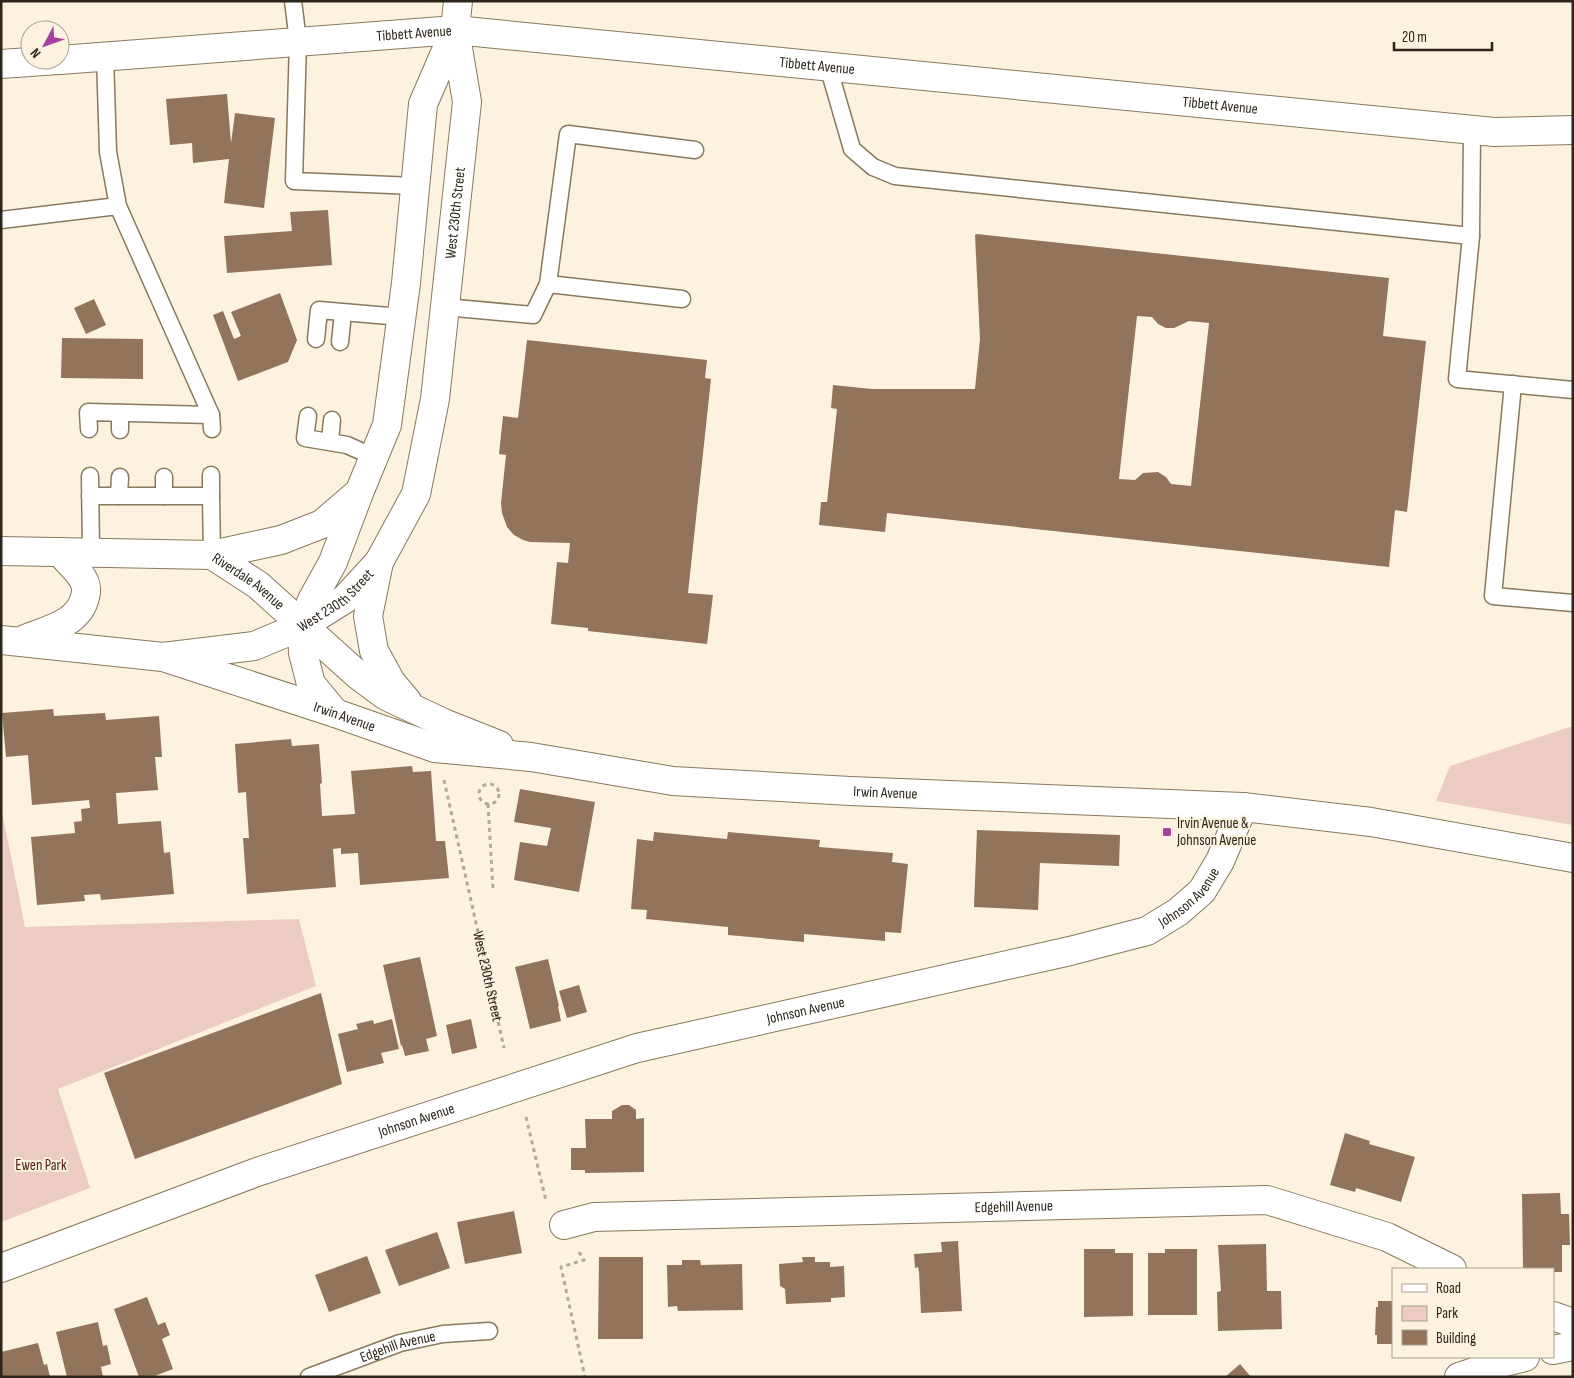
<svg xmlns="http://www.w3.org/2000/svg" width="1574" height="1378" font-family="'Sofia Sans Condensed',sans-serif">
<rect width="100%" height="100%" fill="#fdf2df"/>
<path fill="#eccbc2" d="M 1573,726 L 1573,825 L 1436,801 L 1450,766 Z
M 1,806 L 25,927 L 299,919 L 316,986 L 58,1089 L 90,1188 L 1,1222 Z"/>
<path fill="#92745d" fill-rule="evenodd" d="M 227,94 L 231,143 L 235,113 L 275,118 L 264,208 L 224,203 L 229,159 L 193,163 L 192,143 L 170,145 L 166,99 Z
M 328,210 L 332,265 L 227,273 L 224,236 L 292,231 L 290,212 Z
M 977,234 L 1389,278 L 1383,336 L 1426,341 L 1407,512 L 1395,510 L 1389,567 L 887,513 L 885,532 L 819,525 L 821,502 L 827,502 L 837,409 L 831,408 L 833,385 L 872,389 L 975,389 L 980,339 L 975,235 ZM 1137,316 L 1152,317 L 1158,324 L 1166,328 L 1174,328 L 1189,321 L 1209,323 L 1191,486 L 1171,484 L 1166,477 L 1158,472 L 1143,473 L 1135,480 L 1119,479 Z
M 280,293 L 297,340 L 288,362 L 238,381 L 213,315 L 223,311 L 234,339 L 241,336 L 231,312 Z
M 94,299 L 106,325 L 86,334 L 74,308 Z
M 62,338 L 143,339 L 143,379 L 61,378 Z
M 527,340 L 707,360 L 705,378 L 711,379 L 688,593 L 713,595 L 707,644 L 588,631 L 588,628 L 551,624 L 557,562 L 568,563 L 570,543 L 530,542 L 523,540 L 514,535 L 507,527 L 502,513 L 501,503 L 506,455 L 499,454 L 503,416 L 518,418 Z
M 53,709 L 54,716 L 105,713 L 106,720 L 159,716 L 162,757 L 155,757 L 158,790 L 116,793 L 118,824 L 161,821 L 164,853 L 170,852 L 174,894 L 101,900 L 100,894 L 84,895 L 85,901 L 37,905 L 31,837 L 75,833 L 74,822 L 82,821 L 81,809 L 90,808 L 89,800 L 32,805 L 28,755 L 6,757 L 2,713 Z
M 291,739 L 292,746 L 319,744 L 322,783 L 320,784 L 322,816 L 355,814 L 351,771 L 412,766 L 413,772 L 431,771 L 436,841 L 445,841 L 449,878 L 360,885 L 358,853 L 341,854 L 341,848 L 333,849 L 336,887 L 247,894 L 243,838 L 249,838 L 247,809 L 246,792 L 238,793 L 235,744 Z
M 520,789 L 595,802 L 579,892 L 514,880 L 520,842 L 547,846 L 551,828 L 514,822 Z
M 977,830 L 1120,835 L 1119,866 L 1040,863 L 1038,910 L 974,907 Z
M 654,832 L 727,839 L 728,832 L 820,840 L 819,847 L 893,853 L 892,862 L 908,864 L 901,933 L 885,932 L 885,941 L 804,934 L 804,942 L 728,935 L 728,927 L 646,919 L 647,910 L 631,909 L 637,839 L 653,841 Z
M 420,957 L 437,1036 L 426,1039 L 429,1051 L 405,1056 L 402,1045 L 401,1046 L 383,965 Z
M 548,959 L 559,1006 L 558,1006 L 561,1021 L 530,1029 L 515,967 Z
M 579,985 L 587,1012 L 567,1018 L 559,991 Z
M 321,993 L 342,1084 L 135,1159 L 104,1073 Z
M 392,1019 L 399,1049 L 381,1053 L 384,1063 L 347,1072 L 338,1034 L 358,1029 L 356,1024 L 373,1020 L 374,1024 Z
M 471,1019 L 477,1048 L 452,1054 L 446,1025 Z
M 622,1105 L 629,1105 L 636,1110 L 636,1119 L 644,1118 L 644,1172 L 585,1173 L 585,1170 L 571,1170 L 571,1148 L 586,1148 L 585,1119 L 612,1119 L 612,1111 Z
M 1345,1133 L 1370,1141 L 1369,1144 L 1415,1157 L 1401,1202 L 1356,1188 L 1355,1192 L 1330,1185 Z
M 1560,1193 L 1561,1214 L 1569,1214 L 1570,1245 L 1562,1245 L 1562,1272 L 1553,1272 L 1553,1269 L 1523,1269 L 1522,1194 Z
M 514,1211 L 522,1253 L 465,1264 L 457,1222 Z
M 437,1232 L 450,1268 L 399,1286 L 385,1250 Z
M 958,1241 L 962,1311 L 921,1313 L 919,1272 L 918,1267 L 915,1268 L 914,1254 L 942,1252 L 941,1242 Z
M 1266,1244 L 1267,1291 L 1281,1291 L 1282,1329 L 1218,1331 L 1217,1292 L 1221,1291 L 1218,1245 Z
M 1084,1249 L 1115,1249 L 1115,1253 L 1133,1253 L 1133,1316 L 1084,1317 Z
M 1165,1249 L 1197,1249 L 1197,1315 L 1148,1315 L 1148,1253 L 1165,1253 Z
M 367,1256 L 381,1293 L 329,1312 L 315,1275 Z
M 599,1257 L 643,1257 L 643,1339 L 598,1339 Z
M 802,1257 L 815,1257 L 815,1262 L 830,1262 L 830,1267 L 844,1266 L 845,1297 L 831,1298 L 831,1302 L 786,1304 L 785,1289 L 780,1286 L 779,1264 L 803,1262 Z
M 682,1260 L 700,1260 L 701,1265 L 742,1264 L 743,1310 L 678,1311 L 677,1306 L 668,1307 L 667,1265 L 682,1265 Z
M 147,1297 L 158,1325 L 165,1322 L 170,1335 L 162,1339 L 173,1369 L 152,1377 L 139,1377 L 114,1309 Z
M 1378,1301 L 1393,1301 L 1393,1344 L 1377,1344 L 1377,1335 L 1375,1335 L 1376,1307 L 1378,1307 Z
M 98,1322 L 103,1346 L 107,1345 L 111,1364 L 101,1367 L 103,1377 L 67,1377 L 56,1332 Z
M 38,1343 L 44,1365 L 47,1364 L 50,1377 L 2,1377 L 1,1352 Z
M 1240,1364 L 1251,1377 L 1225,1377 Z"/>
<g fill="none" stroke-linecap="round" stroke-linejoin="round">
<defs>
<g id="lane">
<path d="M 293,1 L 298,41 L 294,181 L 415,186"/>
<path d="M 105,56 L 108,152 L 118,206 L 211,415 L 212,429"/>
<path d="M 828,66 L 852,149 L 873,167 L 895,176 L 1471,236"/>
<path d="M 1472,130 L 1471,236 L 1457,379 L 1573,390"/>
<path d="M 1,220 L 118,206"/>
<path d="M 548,284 L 682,299"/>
<path d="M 445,307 L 533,315 L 548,284 L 568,134 L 695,150"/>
<path d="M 316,339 L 319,310 L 401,317"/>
<path d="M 340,342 L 343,313"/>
<path d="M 1513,384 L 1493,596 L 1573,603"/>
<path d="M 308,416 L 305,438 L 347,445 L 374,457"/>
<path d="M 89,429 L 88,412 L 211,415"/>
<path d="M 120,430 L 120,413"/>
<path d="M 330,441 L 332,420"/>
<path d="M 211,475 L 211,496"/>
<path d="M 90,476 L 91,552"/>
<path d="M 90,496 L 211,496 L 212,555"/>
<path d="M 119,496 L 120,477"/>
<path d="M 164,496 L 164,477"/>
<path id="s2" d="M 309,1377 L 400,1343 L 443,1334 L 489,1331"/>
</g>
<g id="street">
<path id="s3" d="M 60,60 L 455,30 L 1494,132 L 1573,130"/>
<path d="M 1,64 L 58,60"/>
<path id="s4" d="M 564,1225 L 594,1217 L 1267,1200 L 1387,1237 L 1452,1269"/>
<path d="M 1553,1316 L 1573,1323"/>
<path d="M 1553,1350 L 1573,1346"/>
<path d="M 1459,1377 L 1501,1363 L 1525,1357"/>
</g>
<g id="secondary">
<path id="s5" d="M 1,551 L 212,555 L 258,585 L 359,676 L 386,696 L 446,724 L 499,745"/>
<path d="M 212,555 L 281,540 L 322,524 L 357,494"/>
<path d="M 379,562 L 368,616 L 374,651 L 391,682 L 407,701"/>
<path d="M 25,639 C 47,630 79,624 85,597 C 87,591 86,584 83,579 C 77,569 67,561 60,552"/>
<path id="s6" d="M 1,640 L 163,657 L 254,646 L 302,626 L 345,599 L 379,562 L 416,494 L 435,399 L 467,102 L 455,30 L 458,1"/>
<path id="s7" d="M 163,657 L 335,713 L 435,748 L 531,757 L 673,781 L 850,791 L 1243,807 L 1371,822 L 1573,858"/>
<path d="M 335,713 L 311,684 L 303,653 L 302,626 L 312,600 L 333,562 L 359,493 L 387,425 L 406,283 L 423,104 L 455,30"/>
<path id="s8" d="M 1,1268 L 257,1172 L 637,1048 L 1070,951 L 1147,931 L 1178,912 L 1202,891 L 1220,861 L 1243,807"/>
</g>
</defs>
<use href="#lane" stroke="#89795d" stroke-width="19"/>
<use href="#street" stroke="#89795d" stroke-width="30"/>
<use href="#secondary" stroke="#89795d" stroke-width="30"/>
<g stroke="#b2a998" stroke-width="3" stroke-dasharray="4 4" stroke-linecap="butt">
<path id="s1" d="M 444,780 L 504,1048"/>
<circle cx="489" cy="794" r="10"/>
<path d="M 488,804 L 493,889"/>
<path d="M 526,1117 L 546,1201"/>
<path d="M 579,1252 L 584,1260 L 561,1267 L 585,1377"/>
</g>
<use href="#lane" stroke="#fff" stroke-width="16"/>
<use href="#street" stroke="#fff" stroke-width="28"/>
<use href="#secondary" stroke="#fff" stroke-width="28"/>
</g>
<rect fill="#a93fa0" stroke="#fdf2df" stroke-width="2" x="1162" y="827" width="10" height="10" rx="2.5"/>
<g text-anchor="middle" stroke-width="4" stroke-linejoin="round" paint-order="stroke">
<g font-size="15" fill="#2c251a" stroke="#fdf2df">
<text dy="5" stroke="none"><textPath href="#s3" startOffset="355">Tibbett Avenue</textPath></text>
<text dy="5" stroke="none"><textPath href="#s3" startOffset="760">Tibbett Avenue</textPath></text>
<text dy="5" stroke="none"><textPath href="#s3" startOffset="1165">Tibbett Avenue</textPath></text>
<text dy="5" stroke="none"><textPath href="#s6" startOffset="769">West 230th Street</textPath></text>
<text dy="5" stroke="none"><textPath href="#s5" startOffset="256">Riverdale Avenue</textPath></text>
<text dy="5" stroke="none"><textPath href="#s6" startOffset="349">West 230th Street</textPath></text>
<text dy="5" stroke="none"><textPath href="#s7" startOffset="191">Irwin Avenue</textPath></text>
<text dy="5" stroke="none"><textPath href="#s7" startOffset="740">Irwin Avenue</textPath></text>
<text dy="5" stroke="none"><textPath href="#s8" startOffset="1251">Johnson Avenue</textPath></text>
<text dy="5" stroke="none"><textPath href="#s1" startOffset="201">West 230th Street</textPath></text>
<text dy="5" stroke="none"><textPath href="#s8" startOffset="846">Johnson Avenue</textPath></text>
<text dy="5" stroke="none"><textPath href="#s8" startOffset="441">Johnson Avenue</textPath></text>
<text dy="5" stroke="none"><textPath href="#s4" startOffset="451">Edgehill Avenue</textPath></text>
<text dy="5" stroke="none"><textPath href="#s2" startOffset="94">Edgehill Avenue</textPath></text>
</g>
<g font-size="15" fill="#2c251a" stroke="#fdf2df" text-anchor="start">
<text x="1177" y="828">Irvin Avenue &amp;<tspan x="1177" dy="17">Johnson Avenue</tspan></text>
</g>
<g font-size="15" fill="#532010" stroke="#fdf2df">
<text x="41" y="1170">Ewen Park</text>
</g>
</g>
<rect width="1574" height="1378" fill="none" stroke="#2c251a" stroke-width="5"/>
<rect x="1392" y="1268" width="162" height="90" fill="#fdf2df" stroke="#a9a090"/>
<rect x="1402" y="1284" width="25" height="8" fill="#ffffff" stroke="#a9a090"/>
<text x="1436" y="1293" font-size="15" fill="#2c251a">Road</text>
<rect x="1402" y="1306" width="25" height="15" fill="#eccbc2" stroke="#a9a090"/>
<text x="1436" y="1318" font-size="15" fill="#2c251a">Park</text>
<rect x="1402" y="1330" width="25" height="15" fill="#92745d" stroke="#a9a090"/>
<text x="1436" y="1343" font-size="15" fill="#2c251a">Building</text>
<g transform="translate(45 45) rotate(229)"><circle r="24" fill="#fdf2df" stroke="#a9a090"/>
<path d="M0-4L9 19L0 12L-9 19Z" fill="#a93fa0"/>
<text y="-8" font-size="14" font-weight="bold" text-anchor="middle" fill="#2c251a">N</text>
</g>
<path d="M1394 42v8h98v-8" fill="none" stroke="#2c251a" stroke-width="2.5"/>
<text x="1402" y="42" font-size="15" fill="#2c251a" stroke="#fdf2df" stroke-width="4" paint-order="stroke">20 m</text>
</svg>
